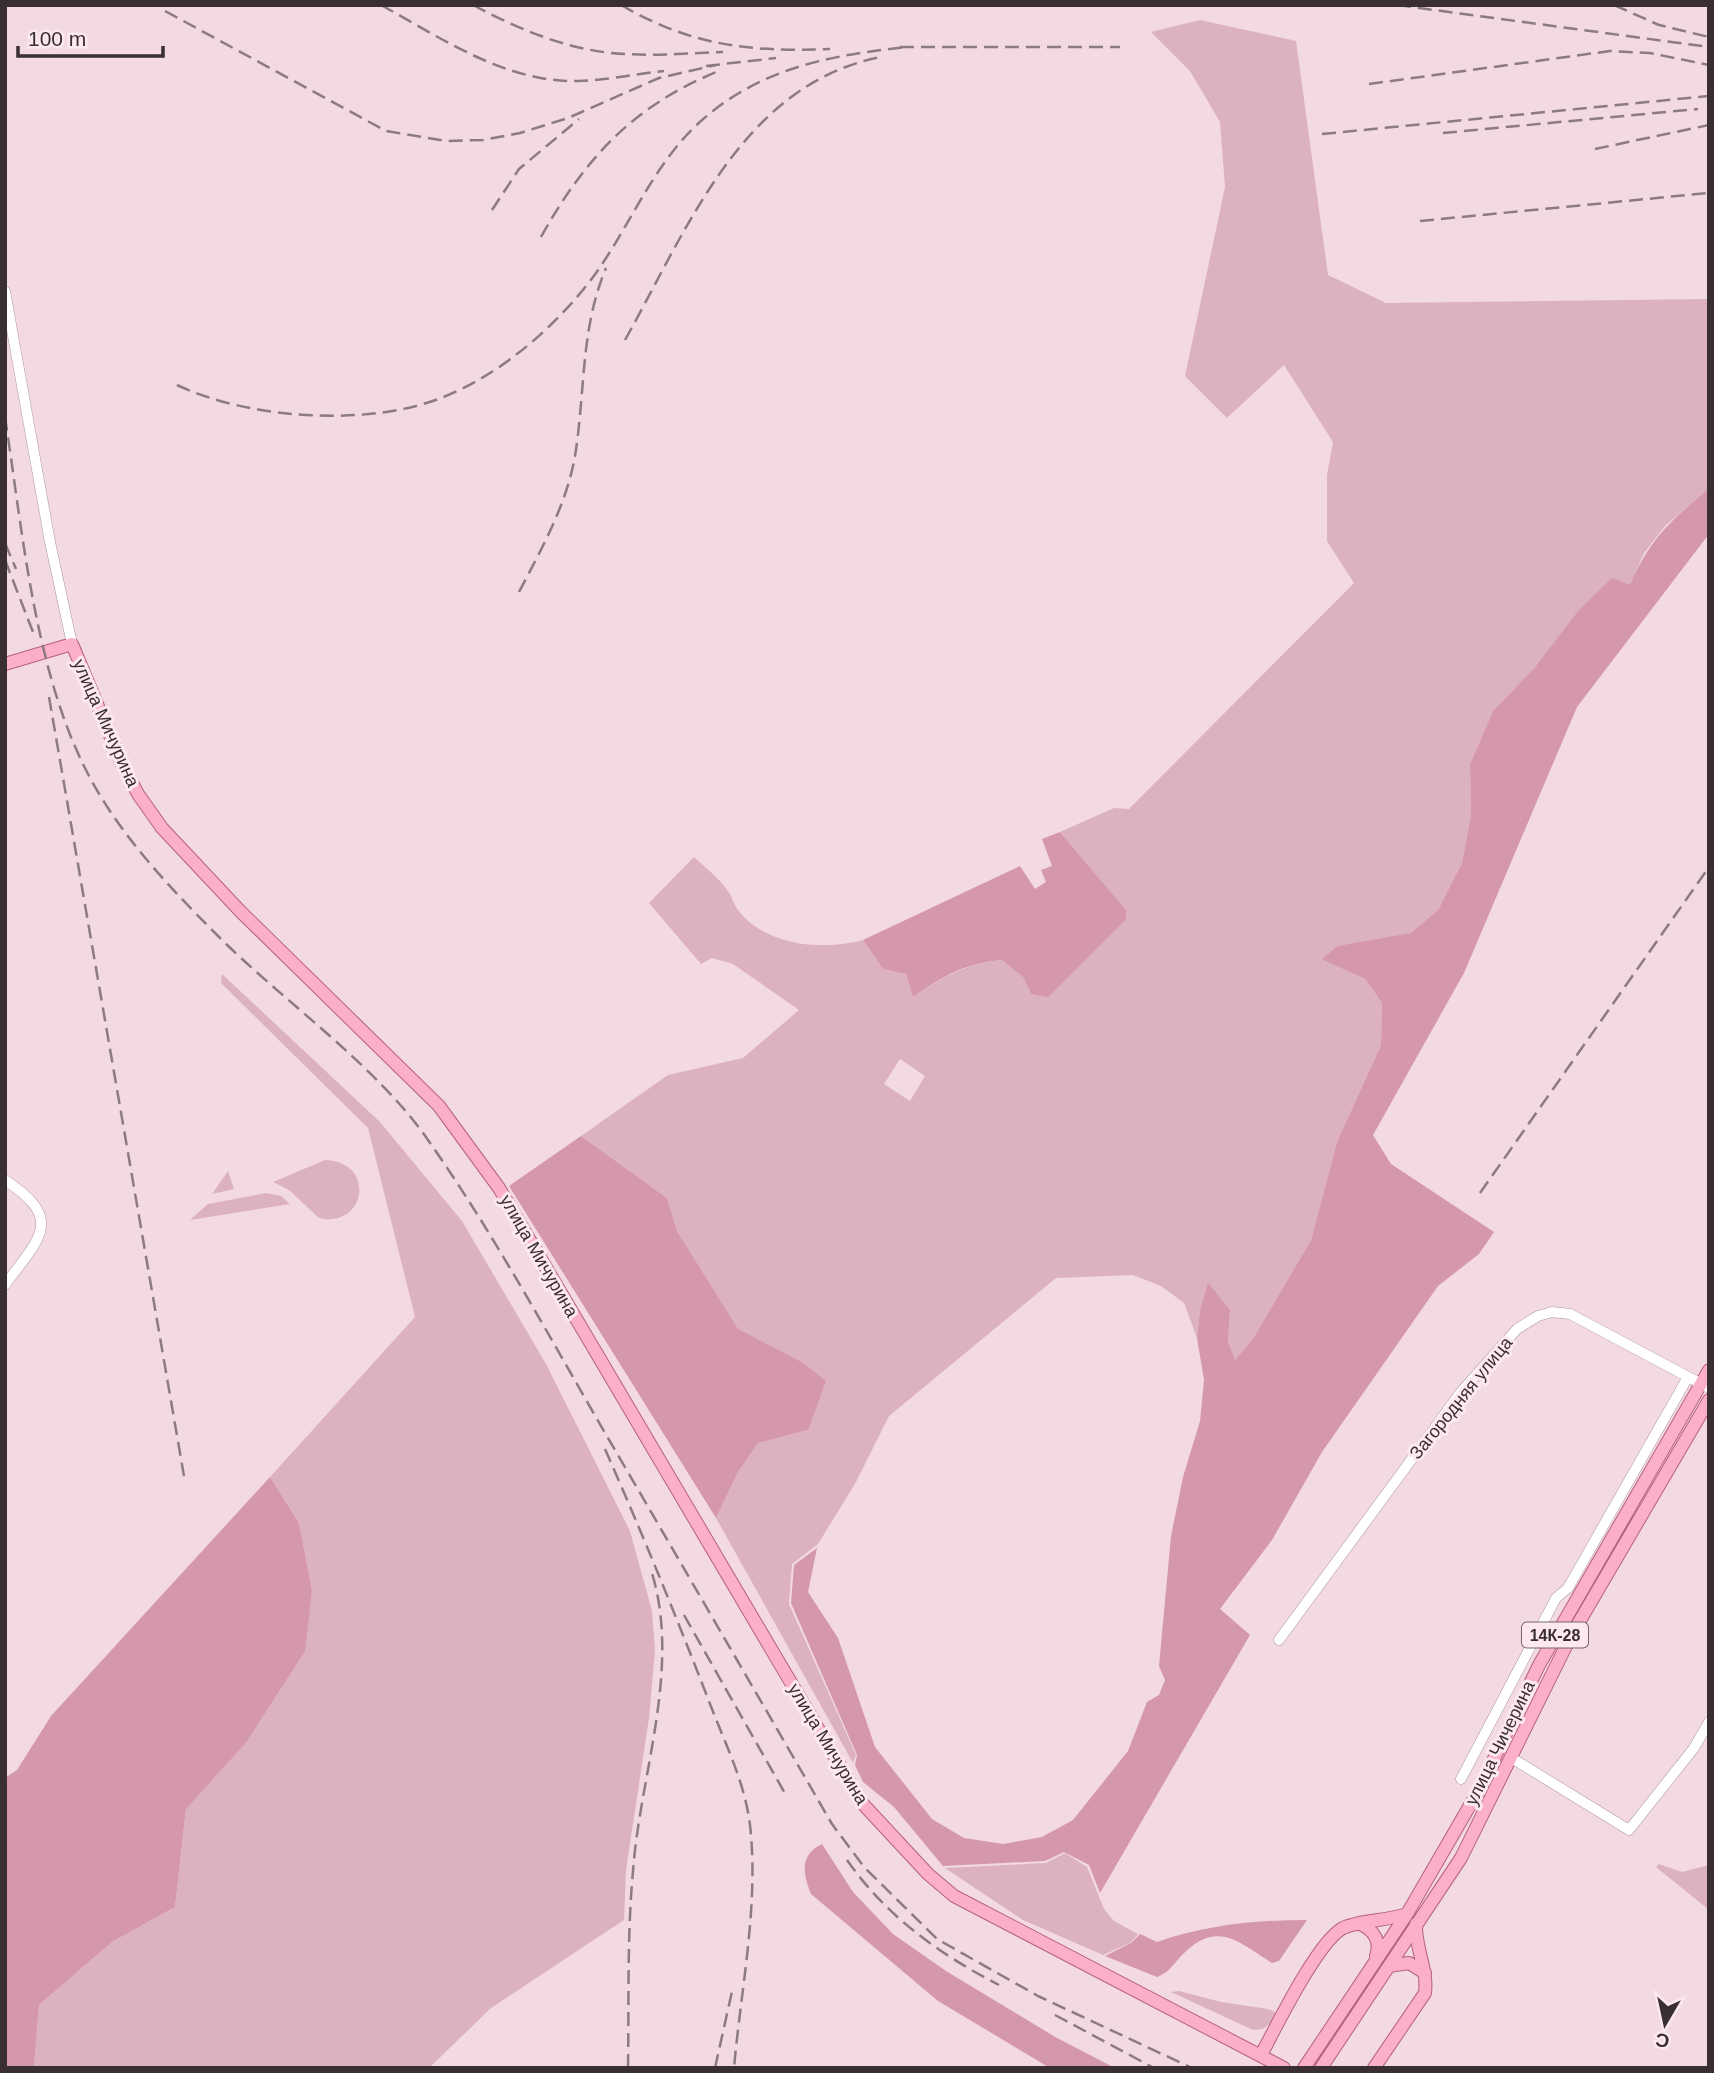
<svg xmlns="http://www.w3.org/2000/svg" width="1714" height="2073" font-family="Helvetica,sans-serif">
<rect width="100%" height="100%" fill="#f3d9e0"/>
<path fill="#dcb2bf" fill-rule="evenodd" d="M 1200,20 L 1296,41 L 1328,275 L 1386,303 L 1709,299 L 1709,488 L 1665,526 L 1644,553 L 1630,585 L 1536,666 L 1493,711 L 1470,764 L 1471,815 L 1462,863 L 1438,910 L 1411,933 L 1323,958 L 1365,979 L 1382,1003 L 1381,1045 L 1337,1142 L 1311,1240 L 1254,1337 L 1234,1361 L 1228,1342 L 1230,1310 L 1200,1310 L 1197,1338 L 1184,1303 L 1161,1286 L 1133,1275 L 1056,1278 L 889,1416 L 856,1482 L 818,1544 L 792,1564 L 789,1604 L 856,1755 L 853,1763 L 716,1518 L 738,1472 L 758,1443 L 808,1430 L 802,1362 L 738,1330 L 677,1231 L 667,1198 L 581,1136 L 668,1075 L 743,1058 L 799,1010 L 733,964 L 712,958 L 701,964 L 649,903 L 694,857 C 706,868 719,878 728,891 C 732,897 734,905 738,910 C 765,946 824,951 863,940 L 883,969 L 906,974 L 913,997 C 945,976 964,964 1002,960 L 1023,977 L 1031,994 L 1126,910 L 1060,832 L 1114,808 L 1129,809 L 1354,583 L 1327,541 L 1327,475 L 1333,442 L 1284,365 L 1227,418 L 1185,376 L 1225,187 L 1220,122 L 1190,71 L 1151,32 ZM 900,1059 L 925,1076 L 910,1101 L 884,1084 Z
M 222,974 L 380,1122 L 462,1221 L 546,1364 L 630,1531 L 652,1611 L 655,1651 L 649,1718 L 626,1870 L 624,1920 L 491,2008 L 429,2068 L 34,2068 L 39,2005 L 112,1942 L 175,1907 L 186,1809 L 245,1744 L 312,1590 L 299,1523 L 270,1477 L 415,1317 L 368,1128 L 221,983 Z
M 325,1160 C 377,1162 366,1229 319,1218 L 289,1190 L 273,1182 Z
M 228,1171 L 234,1189 L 212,1194 Z
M 266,1193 L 281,1196 L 290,1204 L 190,1220 L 208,1204 Z
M 1065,1853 L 1087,1867 L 1104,1909 L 1114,1921 L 1138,1934 L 1130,1943 L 1103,1955 L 1023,1920 L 945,1868 L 1046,1863 Z
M 1659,1864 L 1682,1872 L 1709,1865 L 1709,1910 L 1656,1867 Z
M 1179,1991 L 1221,2002 L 1268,2009 L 1275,2012 L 1276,2018 L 1263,2029 L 1253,2030 L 1171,1992 Z"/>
<path fill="#d597aa" d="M 1709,488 L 1709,534 L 1577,707 L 1464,973 L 1373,1135 L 1391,1164 L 1494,1232 L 1479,1254 L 1438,1286 L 1322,1452 L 1272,1540 L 1220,1609 L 1250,1635 L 1100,1893 L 1089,1865 L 1064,1852 L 1045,1861 L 943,1866 L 894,1807 L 863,1782 L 855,1765 L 857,1755 L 791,1603 L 794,1565 L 817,1548 L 808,1592 L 838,1638 L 875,1747 L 932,1819 L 964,1838 L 1003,1844 L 1042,1837 L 1073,1820 L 1128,1751 L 1147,1702 L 1159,1695 L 1165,1680 L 1159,1666 L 1171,1536 L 1183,1477 L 1200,1421 L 1204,1380 L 1197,1338 L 1200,1310 L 1208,1283 L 1230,1310 L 1228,1342 L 1235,1360 L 1254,1337 L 1311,1240 L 1337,1142 L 1381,1045 L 1382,1003 L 1365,979 L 1322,959 L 1338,946 L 1411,933 L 1438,910 L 1462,863 L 1471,815 L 1470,764 L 1493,711 L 1536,666 L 1579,610 L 1612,578 L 1630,585 C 1650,538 1671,521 1709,488 Z
M 1060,832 L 1126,910 L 1126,919 L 1048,997 L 1031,994 L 1023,977 L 1002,960 C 962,964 946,975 913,997 L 906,974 L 883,969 L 863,940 L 1020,866 L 1035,889 L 1046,882 L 1041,870 L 1052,866 L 1042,839 Z
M 581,1136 L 667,1198 L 677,1231 L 738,1329 L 802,1362 L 826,1381 L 808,1430 L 758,1443 L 738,1472 L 716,1518 L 509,1186 Z
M 270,1477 L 299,1523 L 312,1590 L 305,1651 L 245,1744 L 186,1809 L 175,1907 L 112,1942 L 39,2005 L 34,2068 L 5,2068 L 5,1778 L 17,1770 L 51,1716 Z
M 822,1844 L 853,1892 L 893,1934 L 946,1971 L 1057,2038 L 1115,2068 L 1050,2068 L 938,2001 L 811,1894 C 803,1874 799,1855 822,1844 Z
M 1307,1920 L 1279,1961 L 1272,1963 C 1238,1941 1216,1919 1181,1956 C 1174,1964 1167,1974 1157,1977 L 1105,1956 L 1131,1943 L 1140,1934 L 1157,1942 C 1207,1925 1255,1920 1307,1920 Z"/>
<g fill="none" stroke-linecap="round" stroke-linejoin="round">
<defs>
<path id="minor" d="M 5,291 L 50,542 L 72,644
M 5,1180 C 65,1220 40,1237 5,1285
M 1279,1640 L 1461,1392 L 1517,1329 L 1538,1316 L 1552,1312 L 1570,1314 L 1709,1388
M 1510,1757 L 1629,1830 L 1694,1748 L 1709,1722
M 1461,1779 L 1556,1598 L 1568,1588 L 1688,1377"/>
<path id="major" d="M 5,664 L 72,644 L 122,764 L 138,794 L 162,828 L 240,911 L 439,1106 L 499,1188 L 862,1803 L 928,1874 L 954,1896 L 1284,2068
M 1360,1924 C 1374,1930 1381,1941 1376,1956
M 1389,1966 L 1409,1963 L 1425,1973
M 1261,2055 C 1276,2027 1318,1941 1343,1928 C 1360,1920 1387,1921 1407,1914
M 1304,2068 L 1407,1914 L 1480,1788 L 1539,1665 L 1709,1370
M 1321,2068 L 1461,1858 L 1571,1636 L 1709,1400
M 1374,2068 L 1425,1993 C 1428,1969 1415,1948 1416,1924"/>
</defs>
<use href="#minor" stroke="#af989e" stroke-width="11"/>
<use href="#major" stroke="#b6607f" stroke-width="14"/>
<use href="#minor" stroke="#fff" stroke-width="10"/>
<use href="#major" stroke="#fbafcb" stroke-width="12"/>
<path stroke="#8c7b80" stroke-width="2.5" stroke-dasharray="14 7" stroke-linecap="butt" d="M 381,5 C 443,39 506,83 579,81 C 607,80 636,74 664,71
M 473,5 C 520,30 572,52 626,54 C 658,56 691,53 723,52
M 621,5 C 692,46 749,52 830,49
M 1397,5 L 1709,47
M 1614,5 L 1659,25 L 1709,37
M 165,11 L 386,131 L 446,141 L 483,140 L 520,133 L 568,118 L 659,78 L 716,65
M 900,47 L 1120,47
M 706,66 L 776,58
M 1369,84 L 1610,51 L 1650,53 L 1709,65
M 1443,133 L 1698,109
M 1322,134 L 1709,96
M 1595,149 L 1709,125
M 492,210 L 519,169 L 579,119
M 1420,221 L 1708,193
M 541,237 C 585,158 634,105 719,71
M 625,340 C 687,230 742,84 881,57
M 177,385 C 249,419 366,427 441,398 C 501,375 559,324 596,273 C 632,222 654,163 701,121 C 760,68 831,55 907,47
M 5,417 C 22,528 34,665 84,766 C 115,830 168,886 218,936 C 283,1001 376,1065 428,1140 C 492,1231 545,1329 601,1426 C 678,1558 755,1691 832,1824 L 864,1867 L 937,1939 L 1038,1996 L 1192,2068
M 5,543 L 16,569
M 5,560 L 33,632
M 519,592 C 544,544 571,497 577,442 C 585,382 582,325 606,268
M 49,697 L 184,1476
M 1480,1193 L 1709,867
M 605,1449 C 642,1533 677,1618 710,1704 C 725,1743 745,1783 750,1825 C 759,1905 741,1988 734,2068
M 684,1615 L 787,1797
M 847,1860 C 886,1916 939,1954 999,1985
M 1055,2015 L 1154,2068
M 628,2068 C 629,2002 627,1936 633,1871 C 640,1774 682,1667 651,1570
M 715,2068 L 733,1987"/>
</g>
<g text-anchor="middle" stroke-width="6" stroke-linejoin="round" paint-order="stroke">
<rect fill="#fde8ee" stroke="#74666a" stroke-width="2" x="1522" y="1622.5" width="66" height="25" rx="5"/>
<g font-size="16" font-weight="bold" fill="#392f32">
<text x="1555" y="1641">14К-28</text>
</g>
<g font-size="18" fill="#392f32" stroke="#fde8ee">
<text transform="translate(106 723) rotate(66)" y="6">улица Мичурина</text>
<text transform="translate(539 1256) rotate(60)" y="6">улица Мичурина</text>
<text transform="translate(1461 1398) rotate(-51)" y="6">Загородняя улица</text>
<text transform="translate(1500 1743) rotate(-64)" y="6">улица Чичерина</text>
<text transform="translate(828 1744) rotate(59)" y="6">улица Мичурина</text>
</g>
</g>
<rect width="1714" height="2073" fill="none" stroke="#392f32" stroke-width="14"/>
<g transform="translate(1665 2024) rotate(189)" stroke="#fde8ee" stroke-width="5" paint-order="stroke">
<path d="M0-5L12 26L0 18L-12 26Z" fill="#392f32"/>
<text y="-10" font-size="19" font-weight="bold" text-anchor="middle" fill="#392f32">С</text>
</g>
<path d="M18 46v10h145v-10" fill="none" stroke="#392f32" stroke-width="3.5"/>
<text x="28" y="46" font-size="21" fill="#392f32" stroke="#fde8ee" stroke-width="5" paint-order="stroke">100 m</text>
</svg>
